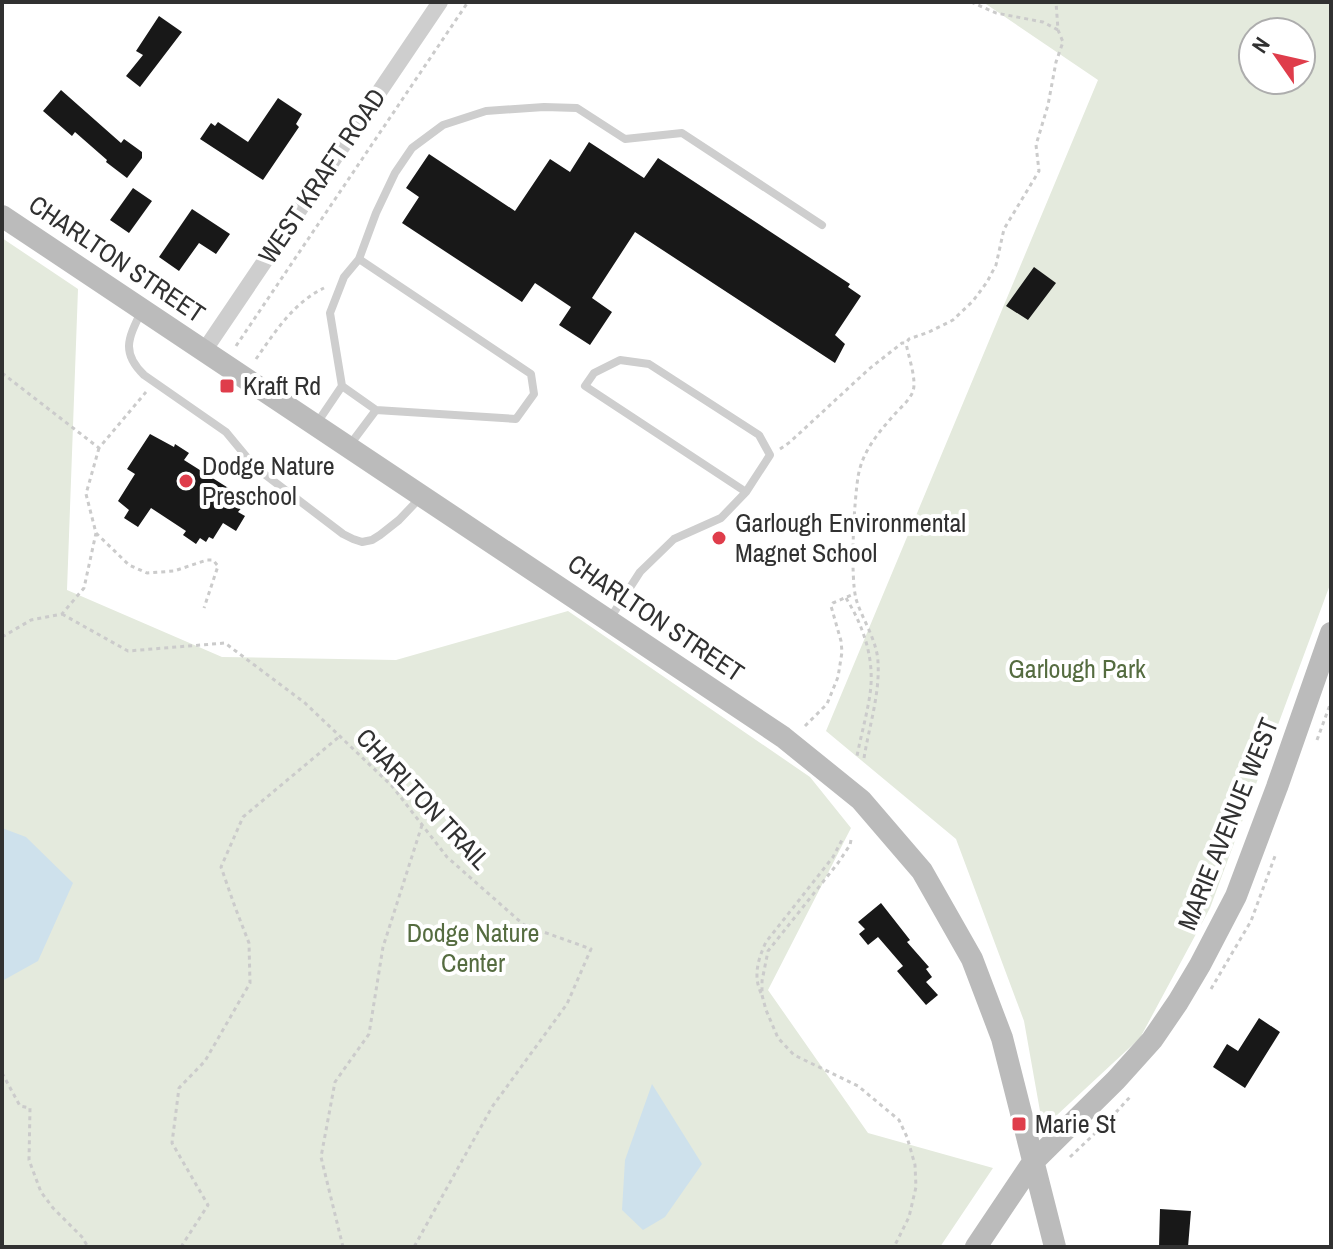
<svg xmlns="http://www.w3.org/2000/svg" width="1333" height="1249" font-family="'Archivo Narrow',sans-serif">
<rect width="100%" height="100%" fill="#fff"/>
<path fill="#e4eadd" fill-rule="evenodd" d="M 983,2 L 1331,2 L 1331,582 L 1210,908 L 1140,1038 L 1043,1128 L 1024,1021 L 956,839 L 826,731 L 1098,80 ZM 1253,32 L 1301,32 L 1301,80 L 1253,80 Z
M 2,238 L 78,289 L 67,590 L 222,657 L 396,660 L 568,611 L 810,777 L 851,828 L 768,990 L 868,1133 L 993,1168 L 940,1247 L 2,1247 Z"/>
<path fill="#cee1ec" d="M 2,828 L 26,837 L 73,883 L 38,961 L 2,981 Z
M 652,1084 L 702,1164 L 665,1217 L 643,1230 L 622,1210 L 625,1160 Z"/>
<path fill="#181818" d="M 159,16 L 182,32 L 140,87 L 126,76 L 143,55 L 136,51 Z
M 61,90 L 121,143 L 124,139 L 142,152 L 142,158 L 127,178 L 106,162 L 107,160 L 75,132 L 72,136 L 43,111 Z
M 278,98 L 302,114 L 296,124 L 299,127 L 263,180 L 200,139 L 211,123 L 215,126 L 218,122 L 248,142 Z
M 589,142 L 644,178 L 658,158 L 850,284 L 848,287 L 861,296 L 835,335 L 845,344 L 835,363 L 635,232 L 592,298 L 612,312 L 590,345 L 559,325 L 571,307 L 535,283 L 522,302 L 402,223 L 419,197 L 406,188 L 429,154 L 515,211 L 550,159 L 570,172 Z
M 133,188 L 152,201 L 129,233 L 110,220 Z
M 192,209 L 230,234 L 216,254 L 199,243 L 179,271 L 159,257 Z
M 1034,267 L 1056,283 L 1028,320 L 1006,306 Z
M 150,434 L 174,447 L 175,444 L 189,453 L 184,460 L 241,496 L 238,501 L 244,505 L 238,512 L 245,516 L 236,531 L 223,523 L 213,539 L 209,537 L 206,542 L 200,538 L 196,544 L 183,535 L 186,531 L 151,508 L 138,527 L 124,518 L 129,510 L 118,501 L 135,474 L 127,469 Z
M 881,903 L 910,940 L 907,942 L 929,967 L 926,969 L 932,977 L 926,982 L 938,995 L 926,1005 L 897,971 L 903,966 L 878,937 L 868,945 L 859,934 L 865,929 L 858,922 Z
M 1259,1018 L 1280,1032 L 1245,1088 L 1213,1067 L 1227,1044 L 1238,1051 Z
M 1160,1209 L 1191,1211 L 1188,1247 L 1159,1247 Z"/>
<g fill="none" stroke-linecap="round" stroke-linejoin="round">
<path stroke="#cbcbcb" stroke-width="3" stroke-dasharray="4 4" stroke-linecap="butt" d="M 971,2 L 996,13 L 1043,22 L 1058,30
M 236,346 L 468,2
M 256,359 C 275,332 293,303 324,288
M 2,373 L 99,448 L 146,392
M 99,448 L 86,494 L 96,533 L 129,565 L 147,573 L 174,571 L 207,560 L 213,560 L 218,566 L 204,608
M 780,449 L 790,442 L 869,369 L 902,343 L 906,343 L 909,339 L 929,332 L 953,320 L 973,301 L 987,282 L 996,265 L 1004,229 L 1039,171 L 1036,145 L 1048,105 L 1056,62 L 1063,42 L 1058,30 L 1056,2
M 846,598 C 864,627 875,660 870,694 C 867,715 861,735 857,756
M 62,614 L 128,651 L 225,643 L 305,703 L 392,786 L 447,857 L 524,925 L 591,949 L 567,1004 L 492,1107 L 414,1247
M 2,637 L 31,620 L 62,614 L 84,588 L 96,533
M 805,726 L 827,704 L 838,677 L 842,652 L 841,641 L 831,606 L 833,603 L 856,593
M 1317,740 L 1331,702
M 864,758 C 869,727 880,694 878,662 C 877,640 862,619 856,599 C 850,574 854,503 858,477 C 862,452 878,433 894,415 C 900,408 910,400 913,391 C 917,380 908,355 906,343
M 851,840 L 850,845 L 838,863 L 768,951 L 762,981 L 762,995 L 766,1010 L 778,1038 L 794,1055 L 858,1086 L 899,1120 L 907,1137 L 915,1165 L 916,1187 L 909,1217 L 894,1247
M 1211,989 L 1251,921 L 1275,856
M 761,993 C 753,976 758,959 766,942 L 833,857 L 843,838
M 2,1073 L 20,1106 L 30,1108 L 29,1160 L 41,1192 L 53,1208 L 82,1237 L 88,1247
M 1070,1157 L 1107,1122 L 1130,1097
M 181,1247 L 208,1205 L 172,1143 L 179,1088 L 205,1061 L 250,983 L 249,943 L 235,907 L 221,867 L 243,817 L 340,736
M 343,1247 L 321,1157 L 335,1082 L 369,1034 L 383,947 L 422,825"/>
<path stroke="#cecece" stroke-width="8" d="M 359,259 L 376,213 L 395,173 L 412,148 L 443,125 L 486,111 L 544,107 L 577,108 L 625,139 L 682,133 L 822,225
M 142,310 C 129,337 120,352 144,375 L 226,432 L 255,467 L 343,534 L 353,539 L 362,542 L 372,540 L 380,535 L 399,520 L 419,499
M 317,423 L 342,386 L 330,313 L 344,277 L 359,259 L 531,374 L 534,394 L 516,419 L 376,410 L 342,386
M 349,446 L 376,410
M 609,620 L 640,572 L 674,539 L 721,518 L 746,492 L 770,455 L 759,435 L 649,364 L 620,360 L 594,373 L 585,386 L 746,492"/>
<path stroke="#cecece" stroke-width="16" d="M 204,351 L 440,2"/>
<path stroke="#bbb" stroke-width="22" d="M 2,216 L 783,737 L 861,800 L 922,871 L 972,959 L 1002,1038 L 1055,1247
M 976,1247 L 1033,1162 L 1116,1080 L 1152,1040 L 1178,1002 L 1200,965 L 1236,896 L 1277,787 L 1331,633"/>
</g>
<g fill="#df3d4b" stroke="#fff" stroke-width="3">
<rect x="219" y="378" width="16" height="16" rx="4"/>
<circle cx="186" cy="481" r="8"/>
<circle cx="719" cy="538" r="8"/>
<rect x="1011" y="1116" width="16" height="16" rx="4"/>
</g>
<g text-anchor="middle" stroke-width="8" stroke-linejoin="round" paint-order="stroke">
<g font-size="26" fill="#313131" stroke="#fff">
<text transform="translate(322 176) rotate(-56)" y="9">WEST KRAFT ROAD</text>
<text transform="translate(117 259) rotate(34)" y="9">CHARLTON STREET</text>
<text transform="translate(656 618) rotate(34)" y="9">CHARLTON STREET</text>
<text transform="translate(423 799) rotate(47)" y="9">CHARLTON TRAIL</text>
<text transform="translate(1228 824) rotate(-68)" y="9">MARIE AVENUE WEST</text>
</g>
<g font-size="26" fill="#313131" stroke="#fff" text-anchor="start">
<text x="243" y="395">Kraft Rd</text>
<text x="202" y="475">Dodge Nature<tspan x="202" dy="30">Preschool</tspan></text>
<text x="735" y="532">Garlough Environmental<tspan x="735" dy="30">Magnet School</tspan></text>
<text x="1035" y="1133">Marie St</text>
</g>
<g font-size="26" fill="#556c40" stroke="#fff">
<text x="1077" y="678">Garlough Park</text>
<text x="473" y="942">Dodge Nature<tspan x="473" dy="30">Center</tspan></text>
</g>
</g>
<rect width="1333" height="1249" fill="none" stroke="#313131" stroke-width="8"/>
<g transform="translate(1277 56) rotate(304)"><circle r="38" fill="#ffffff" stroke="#adadad" stroke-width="2"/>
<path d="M0-6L14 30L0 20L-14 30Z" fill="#df3d4b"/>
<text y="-12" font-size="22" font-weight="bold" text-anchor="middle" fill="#313131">N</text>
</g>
</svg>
